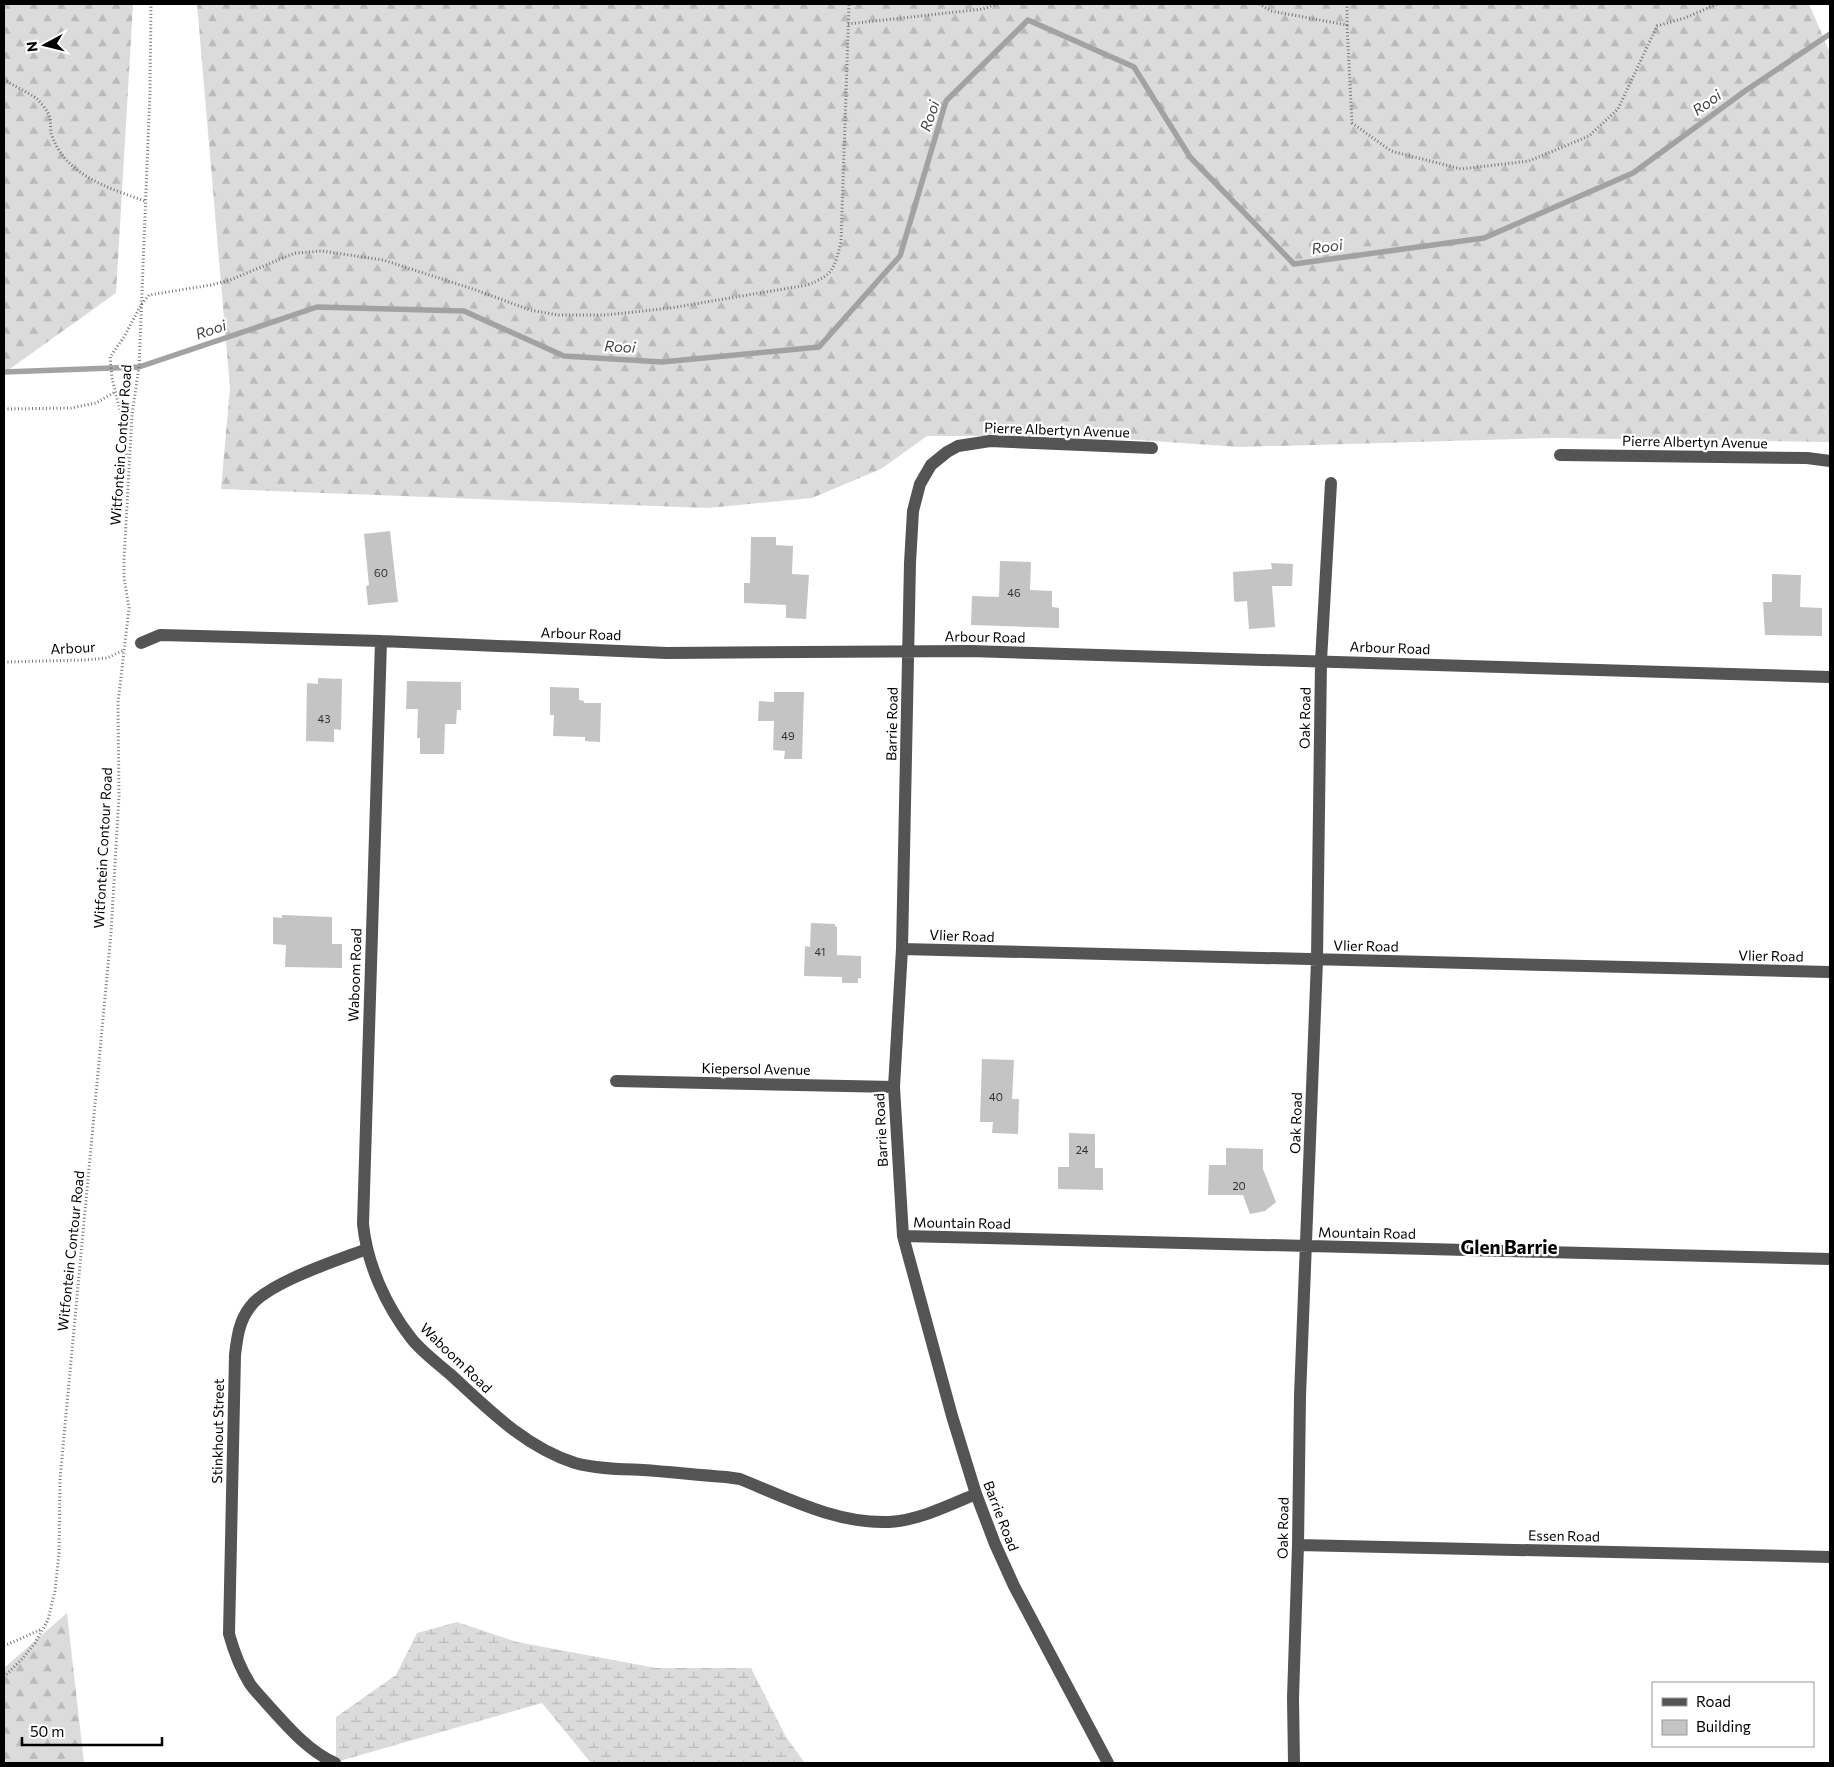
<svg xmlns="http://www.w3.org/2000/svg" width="1834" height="1767" font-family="Commissioner,sans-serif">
<defs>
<pattern id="forest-firs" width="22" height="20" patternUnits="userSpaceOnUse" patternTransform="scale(1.25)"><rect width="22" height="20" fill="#dbdbdb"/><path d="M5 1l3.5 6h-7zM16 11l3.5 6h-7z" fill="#bababa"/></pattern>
<pattern id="wetland-marsh" width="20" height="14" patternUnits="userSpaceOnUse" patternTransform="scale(1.25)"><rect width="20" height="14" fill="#dbdbdb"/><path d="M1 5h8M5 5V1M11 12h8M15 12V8" fill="none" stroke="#bababa"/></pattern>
</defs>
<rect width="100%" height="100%" fill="#fff"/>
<path fill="url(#forest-firs)" d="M 4,4 L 133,4 L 116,293 L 4,373 Z
M 197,4 L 1809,4 L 1830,53 L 1830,442 L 1552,438 L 1240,447 L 1080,436 L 927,436 L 881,469 L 812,498 L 708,508 L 221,489 L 230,388 Z
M 67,1613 L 84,1763 L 4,1763 L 4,1668 Z"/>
<path fill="url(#wetland-marsh)" d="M 457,1622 L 517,1642 L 656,1668 L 751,1668 L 786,1737 L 805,1763 L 591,1763 L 542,1703 L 336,1762 L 336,1717 L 396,1675 L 417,1633 Z"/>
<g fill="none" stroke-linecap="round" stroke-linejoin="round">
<path stroke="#a2a2a2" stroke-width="5.5" d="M 4,372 L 139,367 L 317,307 L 464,311 L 564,356 L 662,362 L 819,347 L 900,256 L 946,101 L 1028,20 L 1134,67 L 1190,157 L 1294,264 L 1484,238 L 1633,173 L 1745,91 L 1830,34"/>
</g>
<path fill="#c4c4c4" d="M 390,531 L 398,602 L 368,605 L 366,586 L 369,585 L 364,534 Z
M 751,537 L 776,537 L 776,545 L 793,546 L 792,574 L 809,575 L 806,619 L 786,618 L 786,605 L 744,603 L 744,583 L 750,583 Z
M 1000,561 L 1031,562 L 1030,590 L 1052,591 L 1052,607 L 1059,608 L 1059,628 L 971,625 L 972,596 L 999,597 Z
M 1271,563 L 1293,564 L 1292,586 L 1272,586 L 1275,627 L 1249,629 L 1247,601 L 1235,602 L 1234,600 L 1233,572 L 1272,569 Z
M 1772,574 L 1801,575 L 1800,607 L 1822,608 L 1822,636 L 1765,635 L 1763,602 L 1772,602 Z
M 318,678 L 342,679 L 341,730 L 334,729 L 334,742 L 306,741 L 307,683 L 318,684 Z
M 407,681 L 461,682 L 461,710 L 457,710 L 456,724 L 445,724 L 444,754 L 420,754 L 420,738 L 417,738 L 418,709 L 406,709 Z
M 550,687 L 579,688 L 579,700 L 584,701 L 584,703 L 601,703 L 600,742 L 585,741 L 585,737 L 553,736 L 554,715 L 550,715 Z
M 774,692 L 804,692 L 802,759 L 784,759 L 785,751 L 773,750 L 774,721 L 758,721 L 759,701 L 774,702 Z
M 282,915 L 332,917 L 332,944 L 342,944 L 342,968 L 285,967 L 286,945 L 273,944 L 273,917 L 282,918 Z
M 811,923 L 835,924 L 835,926 L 837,927 L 837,955 L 861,956 L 861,978 L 858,978 L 858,983 L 842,983 L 842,977 L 804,976 L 805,946 L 810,947 Z
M 982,1059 L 1014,1060 L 1012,1099 L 1019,1099 L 1018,1134 L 992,1133 L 993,1122 L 980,1122 Z
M 1069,1133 L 1095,1134 L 1095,1168 L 1103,1168 L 1103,1190 L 1058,1189 L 1058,1167 L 1069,1167 Z
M 1226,1148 L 1263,1149 L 1263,1169 L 1276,1202 L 1265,1211 L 1250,1214 L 1243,1195 L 1208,1195 L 1209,1165 L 1226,1165 Z"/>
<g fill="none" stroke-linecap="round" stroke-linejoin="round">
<path stroke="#767676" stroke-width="3" stroke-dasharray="1 2.5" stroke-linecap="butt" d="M 1259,4 L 1271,11 L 1347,25 L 1347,4
M 848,24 L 983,9 L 997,4
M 1347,25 L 1352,123 L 1391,151 L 1461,169 L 1529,161 L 1589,136 L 1618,109 L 1657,26 L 1685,18 L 1717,4
M 4,79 C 14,87 27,91 37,99 C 41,103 49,112 50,118 C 51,123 50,128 51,133 C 64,175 108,188 145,201
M 4,409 L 71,408 L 96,403 L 115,392
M 127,458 L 124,427 L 112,378 L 110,357 L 124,337 L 141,305 L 149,295 L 211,285 L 230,280 L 295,253 L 322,251 L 383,260 L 473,289 L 530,310 L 558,315 L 606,315 L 671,308 L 807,285 C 834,275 834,269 841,242 L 849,4
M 4,662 L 84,660 L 107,658 L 124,650
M 4,1646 L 42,1629
M 4,1677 L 23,1658 L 35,1643 L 48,1620 L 55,1591 L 59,1553 L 60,1479 L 111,933 L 119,796 L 118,703 L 129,608 L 124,578 L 124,560 L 132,415 L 139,367 L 150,91 L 151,4"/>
<path stroke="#545454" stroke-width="12" d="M 1560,455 L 1807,458 L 1830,461
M 381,641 L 363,1224 C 367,1264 386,1306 411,1338 C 421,1351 437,1363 450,1374 C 488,1409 525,1447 575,1463 C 597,1469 621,1469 643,1470 C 671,1472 698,1475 726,1477 L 740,1479 C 787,1498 837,1524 889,1522 C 917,1521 950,1505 976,1494
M 141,643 L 160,635 L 381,641 L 667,653 L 970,651 L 1830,677
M 902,949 L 1830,972
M 616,1081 L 894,1087
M 903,1236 L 1830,1259
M 1298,1545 L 1830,1557
M 335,1763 C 308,1751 287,1726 268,1705 C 262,1698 255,1691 250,1684 C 240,1668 234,1652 229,1634 L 235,1355 C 237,1338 239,1321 250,1307 C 267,1283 338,1260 367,1249
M 1108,1763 L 1014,1586 L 995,1544 L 976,1494 L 952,1416 L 903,1236 L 894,1087 L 902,949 L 910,563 L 913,511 L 920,484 L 931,465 L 947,452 L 958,446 L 990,441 L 1152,448
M 1294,1763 L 1293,1698 L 1298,1545 L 1300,1396 L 1317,960 L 1321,661 L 1331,483"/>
</g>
<g text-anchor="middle" stroke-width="4.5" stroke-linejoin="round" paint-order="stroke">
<g font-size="11" fill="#313131">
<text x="381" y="577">60</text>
<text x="1014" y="597">46</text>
<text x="324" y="723">43</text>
<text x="788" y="740">49</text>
<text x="820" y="956">41</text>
<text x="996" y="1101">40</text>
<text x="1082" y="1154">24</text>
<text x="1239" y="1190">20</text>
</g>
<g font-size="14" fill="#000" stroke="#fff">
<text transform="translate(1057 430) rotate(2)" y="5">Pierre Albertyn Avenue</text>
<text transform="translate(1695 442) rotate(1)" y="5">Pierre Albertyn Avenue</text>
<text transform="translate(121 445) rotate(-86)" y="5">Witfontein Contour Road</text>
<text transform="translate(581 634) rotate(2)" y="5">Arbour Road</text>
<text transform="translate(985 637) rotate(1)" y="5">Arbour Road</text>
<text transform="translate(73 648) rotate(-3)" y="5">Arbour</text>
<text transform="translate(1390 648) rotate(2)" y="5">Arbour Road</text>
<text transform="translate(1305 718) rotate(-89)" y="5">Oak Road</text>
<text transform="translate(892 724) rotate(-89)" y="5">Barrie Road</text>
<text transform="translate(103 848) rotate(-87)" y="5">Witfontein Contour Road</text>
<text transform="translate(962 936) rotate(2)" y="5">Vlier Road</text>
<text transform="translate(1366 946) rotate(1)" y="5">Vlier Road</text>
<text transform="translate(1771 956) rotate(1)" y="5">Vlier Road</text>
<text transform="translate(355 975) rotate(-88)" y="5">Waboom Road</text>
<text transform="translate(756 1069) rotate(1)" y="5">Kiepersol Avenue</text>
<text transform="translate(1296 1123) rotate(-88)" y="5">Oak Road</text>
<text transform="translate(881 1130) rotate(-93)" y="5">Barrie Road</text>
<text transform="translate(962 1223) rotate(1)" y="5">Mountain Road</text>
<text transform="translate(1367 1233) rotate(1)" y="5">Mountain Road</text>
<text transform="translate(71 1251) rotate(-84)" y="5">Witfontein Contour Road</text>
<text transform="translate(456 1358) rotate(44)" y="5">Waboom Road</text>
<text transform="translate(218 1431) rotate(-89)" y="5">Stinkhout Street</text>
<text transform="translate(1001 1516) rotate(69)" y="5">Barrie Road</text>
<text transform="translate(1283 1528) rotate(-89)" y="5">Oak Road</text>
<text transform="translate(1564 1536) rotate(1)" y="5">Essen Road</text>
</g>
<g font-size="15" font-style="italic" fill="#434343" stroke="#fff">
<text transform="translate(1707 103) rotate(-36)" y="5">Rooi</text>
<text transform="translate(930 116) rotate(-71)" y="5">Rooi</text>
<text transform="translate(1327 247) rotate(-8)" y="5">Rooi</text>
<text transform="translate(211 330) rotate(-19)" y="5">Rooi</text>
<text transform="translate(620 347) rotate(3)" y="5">Rooi</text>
</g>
<g font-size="19" font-weight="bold" fill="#000" stroke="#fff">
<text x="1509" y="1254">Glen Barrie</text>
</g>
</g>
<rect width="1834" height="1767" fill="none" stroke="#000000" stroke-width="10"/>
<rect x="1652" y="1682" width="162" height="65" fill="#ffffff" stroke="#999999"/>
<rect x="1662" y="1698" width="25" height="8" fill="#545454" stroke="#999999"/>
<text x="1696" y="1707" font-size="15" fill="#000000">Road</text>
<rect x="1662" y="1720" width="25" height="15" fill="#c4c4c4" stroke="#999999"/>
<text x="1696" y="1732" font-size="15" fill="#000000">Building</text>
<g transform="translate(45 45) rotate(263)" stroke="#ffffff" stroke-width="4" paint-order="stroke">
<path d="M0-4L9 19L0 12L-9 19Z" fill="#000000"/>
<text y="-8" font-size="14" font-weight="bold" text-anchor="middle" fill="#000000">N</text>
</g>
<path d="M22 1737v8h140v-8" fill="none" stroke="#000000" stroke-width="2.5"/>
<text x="30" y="1737" font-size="15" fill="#000000" stroke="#ffffff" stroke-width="4" paint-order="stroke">50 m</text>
</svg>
